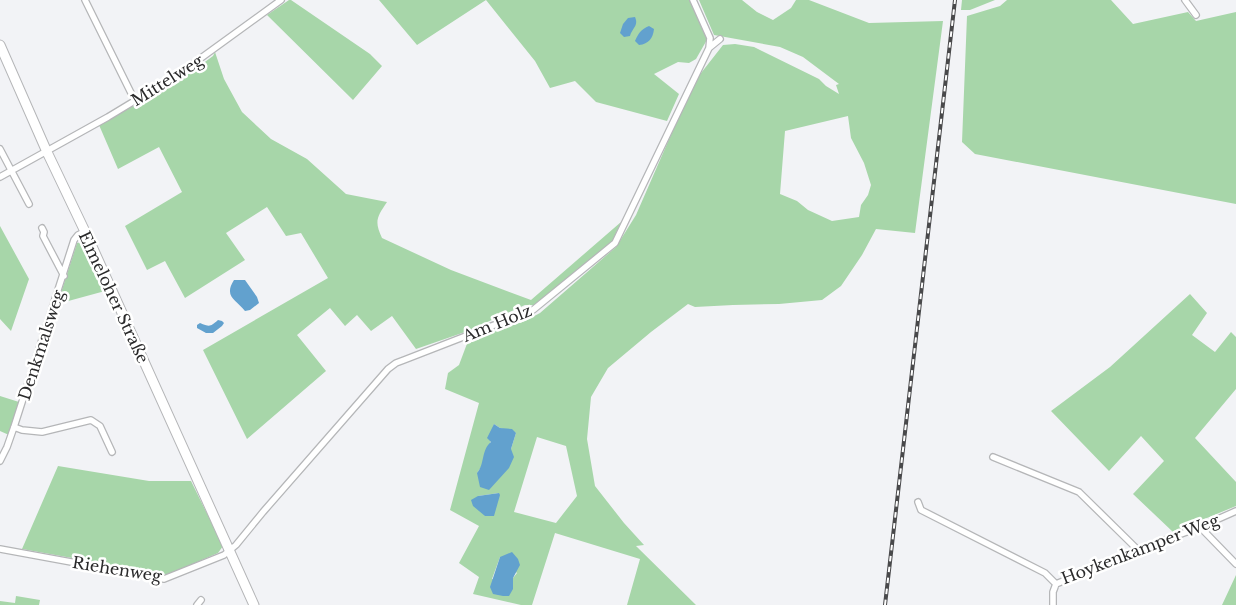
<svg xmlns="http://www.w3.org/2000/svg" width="1236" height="605" font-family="'Libre Baskerville',serif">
<rect width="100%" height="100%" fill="#f2f3f6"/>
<path fill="#a7d6a9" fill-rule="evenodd" d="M 289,0 L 291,0 L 370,54 L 382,66 L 353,100 L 267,15 Z
M 379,0 L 691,0 L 708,38 L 696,59 L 689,63 L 678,62 L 654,74 L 679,94 L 667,121 L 596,102 L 575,81 L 550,88 L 535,61 L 486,0 L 417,45 Z
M 699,0 L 742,0 L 757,12 L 773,20 L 791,8 L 796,0 L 809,0 L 869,23 L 943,21 L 915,233 L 876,229 L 862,255 L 841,286 L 822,300 L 779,304 L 733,305 L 695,307 L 688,304 L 651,332 L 608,368 L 591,397 L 587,439 L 595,486 L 624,523 L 644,545 L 636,546 L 696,605 L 627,605 L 640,559 L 555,533 L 532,605 L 521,605 L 473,594 L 479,577 L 459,563 L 479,526 L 450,510 L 479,403 L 445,389 L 448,373 L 459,365 L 468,341 L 525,321 L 540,313 L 616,247 L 636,215 L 694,82 L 723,45 L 735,44 L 754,47 L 819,79 L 826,86 L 839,94 L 836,85 L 839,84 L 803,57 L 780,47 L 714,35 ZM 848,116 L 851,138 L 864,163 L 871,185 L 868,195 L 861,205 L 859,217 L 832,221 L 808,210 L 797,201 L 780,194 L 785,131 ZM 494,424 L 500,428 L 516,433 L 511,449 L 477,473 C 488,460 491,440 494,424 ZM 537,437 L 566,446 L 577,496 L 556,523 L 514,512 ZM 499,493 L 485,516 L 478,496 ZM 500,557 L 517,573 L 513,578 L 492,579 Z
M 962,0 L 995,0 L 970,10 L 961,10 Z
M 1007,0 L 1111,0 L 1133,24 L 1188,12 L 1196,21 L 1236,12 L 1236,204 L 975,154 L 962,142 L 967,16 L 1000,6 Z
M 215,52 L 224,79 L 242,112 L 271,139 L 307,159 L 346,194 L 387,202 C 377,217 374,221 382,238 L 451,270 L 531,300 L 621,222 L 612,242 L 534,305 L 525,305 L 465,332 L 416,349 L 392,316 L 371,331 L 357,315 L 345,326 L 330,308 L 297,335 L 326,371 L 247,439 L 203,350 L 328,278 L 301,233 L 286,236 L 267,207 L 226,233 L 245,260 L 185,298 L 165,261 L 147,270 L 125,226 L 182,192 L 159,147 L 118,169 L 99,125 L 183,78 L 213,56 Z
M 0,226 L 29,279 L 11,331 L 0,319 Z
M 83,242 L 105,291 L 61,303 L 58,302 L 77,243 Z
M 1190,294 L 1207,313 L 1192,335 L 1215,352 L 1231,332 L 1236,337 L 1236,389 L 1195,438 L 1236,482 L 1236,506 L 1173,532 L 1133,494 L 1164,461 L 1141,436 L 1109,471 L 1051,411 L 1110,367 Z
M 0,396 L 19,402 L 9,435 L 0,431 Z
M 58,466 L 149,481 L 191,481 L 223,546 L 218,553 L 167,575 L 22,549 Z
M 1236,575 L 1236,605 L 1222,605 Z
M 16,596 L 40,600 L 39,605 L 0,605 L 0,601 L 15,603 Z"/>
<path fill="#62a1ce" d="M 635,17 C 639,26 632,28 630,36 L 624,37 L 620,33 L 623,24 L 628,18 Z
M 649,26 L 654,29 C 653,38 649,44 639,45 L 635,41 C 638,34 641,29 649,26 Z
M 234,280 L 245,280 L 257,297 L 259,303 L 250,310 L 245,311 C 237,300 223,297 234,280 Z
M 218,320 L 222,321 L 224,323 L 222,326 L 213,333 L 206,333 L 197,328 L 197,325 L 200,323 C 210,327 210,327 218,320 Z
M 494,424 L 500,428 L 512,429 L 516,433 L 511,449 L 514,457 L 509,468 L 489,490 L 480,487 L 477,473 C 485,464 481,450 491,442 L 487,438 Z
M 499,493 L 500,495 L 494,516 L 485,516 L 473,506 L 471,500 L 478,496 Z
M 512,552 L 518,559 L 520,565 L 513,578 L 513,589 L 509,596 L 503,596 L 493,594 L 490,587 L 500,557 Z"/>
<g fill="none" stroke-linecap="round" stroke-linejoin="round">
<defs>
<path id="street" d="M 85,0 L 135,101
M 693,0 L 710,38 L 709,48
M 1185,0 L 1196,15
M 0,149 L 29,204
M 0,177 L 108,117 L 179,74 L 281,0
M 42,228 L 44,232 L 43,236 L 64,276
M 14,427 L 22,430 L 42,432 L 91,420 L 100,426 L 112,452
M 993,457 L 1079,492 L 1138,550
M 0,461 L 7,447 L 14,427 L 74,240 L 78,235 L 84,232
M 918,502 L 921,510 L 1045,573 L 1056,584
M 1200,527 L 1236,564
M 0,549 L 164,579 L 224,555 L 236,545 L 263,512 L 388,369 L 396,363 L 404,360 L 533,310 L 615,243 L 709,48 L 720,39
M 1056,584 L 1138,550 L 1200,527 L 1236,511
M 197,605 L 201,600
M 1053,605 L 1053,592 L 1056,584"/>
<path id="secondary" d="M 0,45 L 47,152 L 90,242 L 254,605"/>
</defs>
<use href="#street" stroke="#b5b6b8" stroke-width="8"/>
<use href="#secondary" stroke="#b5b6b8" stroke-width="11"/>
<use href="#street" stroke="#fff" stroke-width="5.5"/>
<use href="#secondary" stroke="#fff" stroke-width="9"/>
<defs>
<path id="rail" d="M 885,605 L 955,0"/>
</defs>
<use href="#rail" stroke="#49494b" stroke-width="4"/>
<use href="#rail" stroke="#fff" stroke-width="2" stroke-dasharray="5.5" stroke-linecap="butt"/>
</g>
<g text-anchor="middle" stroke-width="5" stroke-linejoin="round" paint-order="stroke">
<g font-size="16" fill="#2a2a2b" stroke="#fff">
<text transform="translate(167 80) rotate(-32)" y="6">Mittelweg</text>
<text transform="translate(114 297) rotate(65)" y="6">Elmeloher Straße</text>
<text transform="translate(497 323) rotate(-22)" y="6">Am Holz</text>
<text transform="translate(41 345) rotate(-72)" y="6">Denkmalsweg</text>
<text transform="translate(1140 549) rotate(-21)" y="6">Hoykenkamper Weg</text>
<text transform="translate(117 569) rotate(9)" y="6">Riehenweg</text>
</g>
</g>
</svg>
